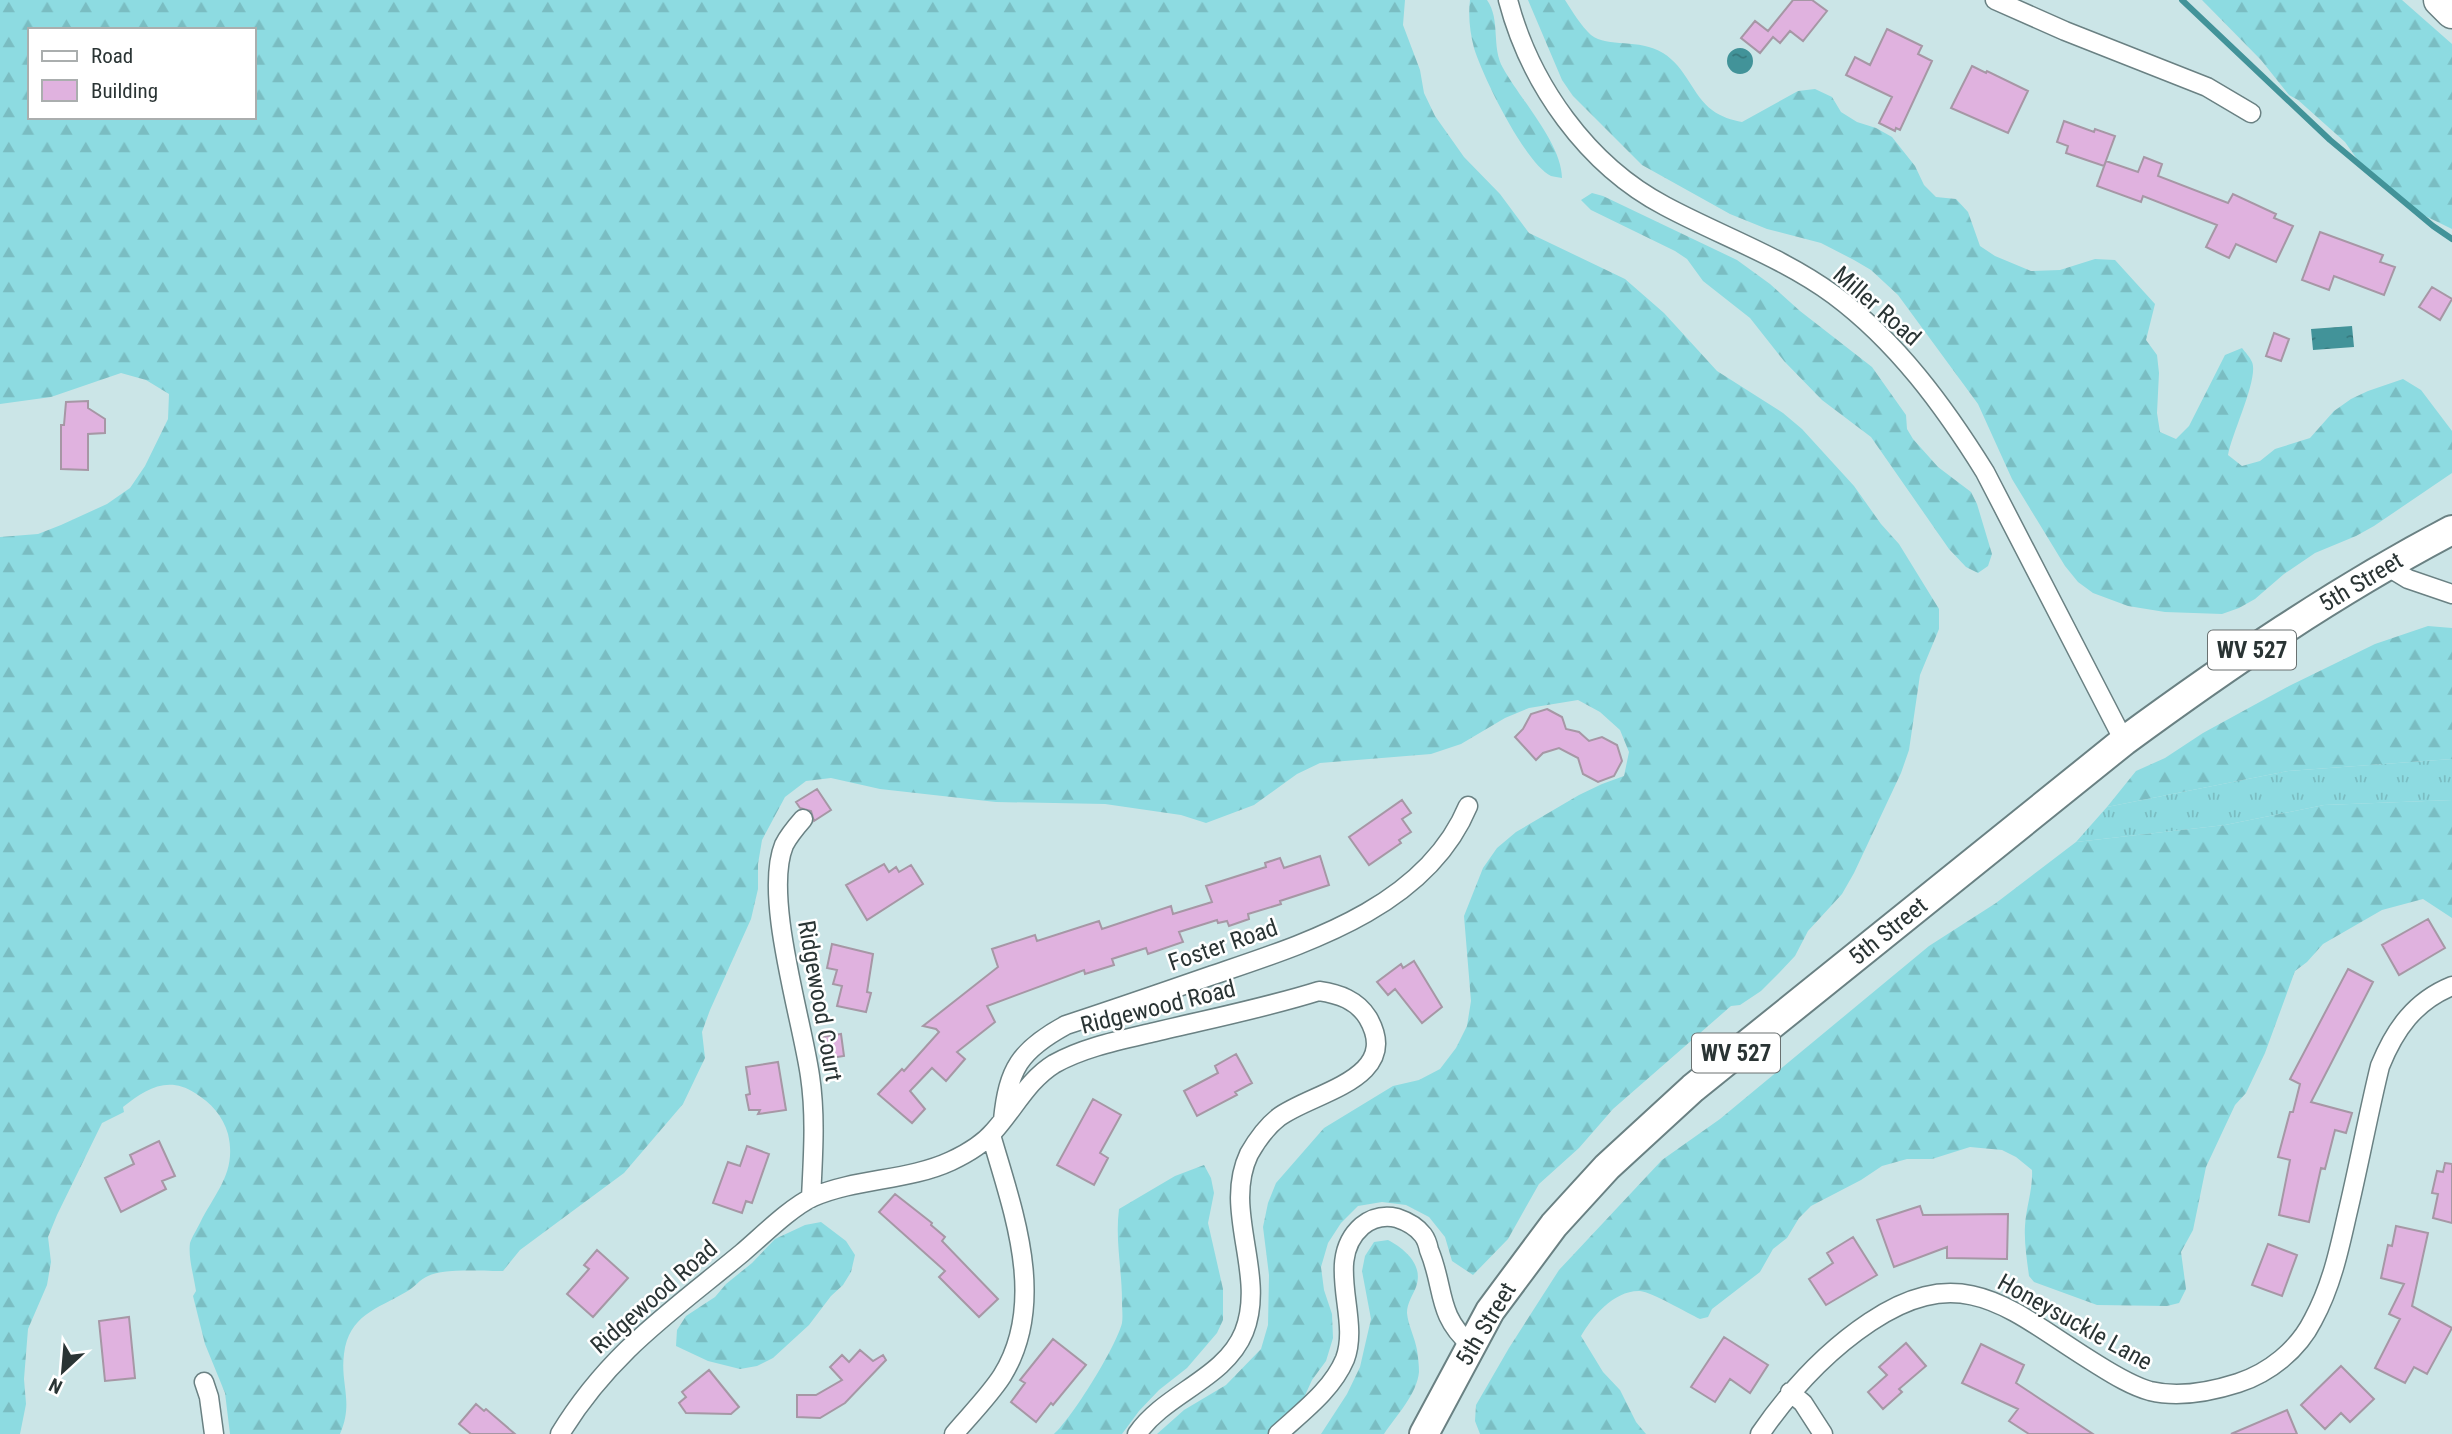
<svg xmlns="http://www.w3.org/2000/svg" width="2452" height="1434" font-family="'Roboto Condensed',sans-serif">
<defs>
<pattern id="grass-tufts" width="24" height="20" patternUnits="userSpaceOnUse" patternTransform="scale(1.75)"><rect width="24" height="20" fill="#8ddbe1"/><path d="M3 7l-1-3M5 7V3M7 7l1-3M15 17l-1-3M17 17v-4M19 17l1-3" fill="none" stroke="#7abdc2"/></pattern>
<pattern id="forest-firs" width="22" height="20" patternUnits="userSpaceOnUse" patternTransform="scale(1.75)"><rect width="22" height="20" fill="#8ddbe1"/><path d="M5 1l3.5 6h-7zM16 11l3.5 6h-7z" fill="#7abdc2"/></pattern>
<pattern id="water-ripples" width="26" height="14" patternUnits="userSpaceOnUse" patternTransform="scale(1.75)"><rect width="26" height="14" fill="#429399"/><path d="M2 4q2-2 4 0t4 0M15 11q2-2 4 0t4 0" fill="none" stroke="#37797e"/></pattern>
</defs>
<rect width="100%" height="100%" fill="#cbe5e7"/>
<path fill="url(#grass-tufts)" d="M 2452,759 L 2452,800 L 2324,805 L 2225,825 L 2076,842 L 2107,807 L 2288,771 Z"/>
<path fill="url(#forest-firs)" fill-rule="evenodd" d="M 0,0 L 1405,0 L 1403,25 L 1420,70 L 1424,93 L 1435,116 L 1464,157 L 1500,194 L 1529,233 L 1625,279 L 1664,313 L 1717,371 L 1783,413 L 1802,429 L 1854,486 L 1881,524 L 1899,544 L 1939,609 L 1939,629 L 1920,675 L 1909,750 L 1901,773 L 1854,873 L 1842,894 L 1808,931 L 1795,956 L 1779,973 L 1761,991 L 1740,1005 L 1731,1006 L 1613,1109 L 1579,1148 L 1539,1184 L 1508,1239 L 1473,1275 L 1452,1261 L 1445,1237 L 1429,1217 L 1406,1205 L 1382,1202 L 1358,1206 L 1341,1223 L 1328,1243 L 1321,1267 L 1324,1290 L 1332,1314 L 1333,1338 L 1326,1361 L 1312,1380 L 1302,1402 L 1270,1434 L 1157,1434 L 1184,1410 L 1226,1385 L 1261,1349 L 1268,1325 L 1269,1275 L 1263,1227 L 1268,1203 L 1276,1183 L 1324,1128 L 1393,1086 L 1419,1080 L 1440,1069 L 1456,1048 L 1467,1026 L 1471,1001 L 1464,916 L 1483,868 L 1497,848 L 1516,832 L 1579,795 L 1602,784 L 1624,776 L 1629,752 L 1620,730 L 1600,712 L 1578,700 L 1529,708 L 1505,718 L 1461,744 L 1431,754 L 1320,763 L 1297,774 L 1254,805 L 1206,823 L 1181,815 L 1105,804 L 996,802 L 880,789 L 831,778 L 806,781 L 785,797 L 762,840 L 758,864 L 758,889 L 751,919 L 710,1010 L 702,1032 L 705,1058 L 683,1104 L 624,1173 L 520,1250 L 503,1271 C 485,1271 443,1268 428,1276 C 420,1279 414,1288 406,1292 C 377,1309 349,1315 344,1354 C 340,1384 354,1402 340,1434 L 230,1434 L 225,1393 L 205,1344 L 193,1296 L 196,1291 C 194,1277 188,1257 190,1243 C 192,1237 197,1229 200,1223 C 216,1191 237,1172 228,1134 C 223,1116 211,1103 195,1093 C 167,1075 145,1090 123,1107 L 124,1112 L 102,1123 L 57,1215 L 48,1237 L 51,1262 L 47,1285 L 28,1329 L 24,1379 L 26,1404 L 20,1434 L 0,1434 L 0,537 L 38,534 L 61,525 L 107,504 L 130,488 L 145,466 L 168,419 L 169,394 L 146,380 L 121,373 L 51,397 L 0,404 ZM 30,30 L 254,30 L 254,117 L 30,117 Z
M 1470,0 L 1487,0 C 1501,20 1491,47 1503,68 C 1520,99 1562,144 1562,178 C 1558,177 1554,177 1551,176 C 1526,165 1482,75 1474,48 C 1470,33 1468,16 1470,0 Z
M 1528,0 L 1565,0 C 1572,11 1581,26 1591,35 C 1608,48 1639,38 1663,53 C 1686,67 1693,96 1712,110 C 1721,117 1732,120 1742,122 L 1798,91 L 1815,89 L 1832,97 L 1841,112 L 1857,122 L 1876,128 L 1892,137 L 1915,166 L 1924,185 L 1936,197 L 1956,199 L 1968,212 L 1980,246 L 1995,256 L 2031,271 L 2060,270 L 2095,259 L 2115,260 L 2155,304 L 2146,340 L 2157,355 L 2159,373 L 2157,413 L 2160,432 L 2176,439 L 2189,426 L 2225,355 L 2242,348 C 2245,352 2250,357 2252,362 C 2259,378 2232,433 2228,455 L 2242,466 L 2260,461 L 2275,449 L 2310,438 L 2334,411 L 2351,399 L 2368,391 L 2403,379 L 2421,390 L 2452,431 L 2452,473 L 2374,526 L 2356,536 L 2315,553 L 2284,574 L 2255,599 L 2239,608 L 2222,614 L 2165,612 L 2128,606 L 2093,593 L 2078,582 L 2065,566 L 2012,479 L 1978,404 L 1898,295 L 1871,270 L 1854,260 L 1821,243 L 1767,229 L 1730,214 L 1642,165 L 1573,96 L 1562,80 Z
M 2202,0 L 2402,0 L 2452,44 L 2452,229 L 2409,208 L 2369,176 L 2345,142 L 2298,100 L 2289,95 L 2261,60 Z
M 1592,193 L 1603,196 L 1737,260 L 1770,284 L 1800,311 L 1872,367 L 1906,415 L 1907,429 L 1913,439 L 1938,467 L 1971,492 L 1977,504 L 1992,554 L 1988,566 L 1978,573 L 1966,567 L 1949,549 L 1871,437 L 1822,400 L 1784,361 L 1750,318 L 1703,281 L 1687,259 L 1675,251 L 1591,210 L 1581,200 Z
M 2428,626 L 2452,628 L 2452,759 L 2288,771 L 2107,807 L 2136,771 L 2165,758 L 2203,733 L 2289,686 L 2375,644 Z
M 2452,800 L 2452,918 L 2423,899 L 2382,910 L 2323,944 L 2307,962 L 2295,971 L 2265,1053 L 2246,1093 L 2235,1105 L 2206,1167 L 2193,1230 L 2181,1252 L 2186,1289 L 2179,1303 L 2167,1306 L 2097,1305 L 2034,1282 L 2029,1276 C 2027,1260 2024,1242 2025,1226 C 2026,1207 2033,1190 2032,1170 L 2016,1157 L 2002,1150 L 1970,1147 L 1932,1159 L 1907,1159 L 1882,1166 L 1861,1180 L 1811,1206 L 1799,1218 L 1787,1238 L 1773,1249 L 1760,1272 L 1712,1309 L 1708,1317 L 1700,1319 C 1687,1313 1652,1292 1640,1291 C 1614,1290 1592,1317 1581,1336 L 1603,1372 L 1620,1390 L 1636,1422 L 1646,1434 L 1480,1434 L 1475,1421 L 1476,1405 L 1509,1348 L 1559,1270 L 1662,1160 L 1720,1119 L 1929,946 L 1996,903 L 2076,842 L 2225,825 L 2324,805 Z
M 1204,1165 L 1211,1178 L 1214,1193 L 1208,1223 L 1223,1289 L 1223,1320 L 1217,1333 L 1187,1368 L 1159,1390 L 1139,1411 L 1122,1434 L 1054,1434 C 1072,1418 1116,1347 1122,1323 C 1123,1317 1122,1308 1122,1301 C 1122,1270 1115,1240 1119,1209 L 1175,1176 Z
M 821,1222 L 846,1241 L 855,1255 L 851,1272 L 843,1285 L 831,1296 L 809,1325 L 773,1358 L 757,1366 L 740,1369 L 708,1361 L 676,1346 L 677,1330 L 686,1316 L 715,1297 L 726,1284 L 752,1263 L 775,1239 L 805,1225 Z
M 1388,1240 C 1405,1249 1424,1265 1416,1287 C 1413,1295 1407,1303 1407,1313 C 1408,1325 1415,1338 1417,1350 C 1418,1357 1419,1365 1419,1372 C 1417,1394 1396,1416 1384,1434 L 1321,1434 L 1347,1394 L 1360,1367 L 1371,1319 L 1362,1271 L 1365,1256 L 1374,1242 Z"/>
<path fill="url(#water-ripples)" d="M1727 61a13 13 0 1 1 26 0a13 13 0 1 1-26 0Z
M 2352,326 L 2354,347 L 2313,350 L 2311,329 Z"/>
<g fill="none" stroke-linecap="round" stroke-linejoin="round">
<path stroke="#429399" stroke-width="6" d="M 2182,0 L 2330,140 L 2433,226 L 2452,239"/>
</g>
<path fill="#e0b2df" stroke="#a697a5" stroke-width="2" d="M 1793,0 L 1812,0 L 1827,11 L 1803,41 L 1790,31 L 1780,43 L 1773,37 L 1760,53 L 1741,38 L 1755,21 L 1768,31 Z
M 1887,29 L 1922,46 L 1918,54 L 1932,61 L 1900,130 L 1896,128 L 1895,131 L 1879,123 L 1892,97 L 1846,75 L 1855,57 L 1870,65 Z
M 1972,66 L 1986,73 L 1987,71 L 2028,91 L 2008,133 L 1951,108 Z
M 2064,121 L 2094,132 L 2095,129 L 2115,136 L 2104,166 L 2066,153 L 2068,146 L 2057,142 Z
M 2144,157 L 2162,164 L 2158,176 L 2228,203 L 2233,194 L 2276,214 L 2274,218 L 2293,226 L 2276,262 L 2236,244 L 2229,258 L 2206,247 L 2217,225 L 2143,196 L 2141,202 L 2097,186 L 2106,161 L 2138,172 Z
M 2320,232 L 2383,255 L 2380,262 L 2395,267 L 2384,295 L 2334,276 L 2329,290 L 2302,280 Z
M 2432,287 L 2452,299 L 2440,320 L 2419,307 Z
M 2274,333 L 2289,339 L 2281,361 L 2266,356 Z
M 88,401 L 88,408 L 105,419 L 105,433 L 88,434 L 88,470 L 61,469 L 61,425 L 64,425 L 66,402 Z
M 1547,709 L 1562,717 L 1566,729 L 1579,732 L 1589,741 L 1602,737 L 1617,745 L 1622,761 L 1614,776 L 1598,782 L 1583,774 L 1578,758 L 1559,748 L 1543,753 L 1536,760 L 1515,737 L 1523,729 L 1531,714 Z
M 817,789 L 831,810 L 814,821 L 811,811 L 800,808 L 796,802 Z
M 1402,800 L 1411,813 L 1402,819 L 1411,832 L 1399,840 L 1401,843 L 1369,865 L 1349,837 Z
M 1320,856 L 1329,885 L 1280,901 L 1281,904 L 1248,914 L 1249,919 L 1229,926 L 1227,921 L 1218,923 L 1217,920 L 1179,932 L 1183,942 L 1148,954 L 1146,948 L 1112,959 L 1114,965 L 1085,974 L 1084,970 L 987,1006 L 995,1022 L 957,1052 L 965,1059 L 946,1081 L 932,1068 L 910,1091 L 925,1109 L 912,1123 L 878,1094 L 902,1069 L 904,1071 L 939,1032 L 936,1029 L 923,1026 L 998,967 L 992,949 L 1035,935 L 1037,941 L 1099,921 L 1102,929 L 1171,906 L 1173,914 L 1212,902 L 1206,886 L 1266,867 L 1265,863 L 1280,858 L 1284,868 Z
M 884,864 L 889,872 L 896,867 L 899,872 L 911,865 L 923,884 L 867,920 L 846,885 Z
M 2428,919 L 2445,948 L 2399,975 L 2382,945 Z
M 832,944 L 873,954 L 867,992 L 871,993 L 866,1012 L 837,1006 L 842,986 L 833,984 L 837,970 L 827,968 Z
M 1414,961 L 1442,1007 L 1422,1023 L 1395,989 L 1388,995 L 1377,982 L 1401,964 L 1403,968 Z
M 2348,969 L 2373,982 L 2311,1102 L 2352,1113 L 2346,1133 L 2335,1130 L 2325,1169 L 2321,1168 L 2309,1222 L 2279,1215 L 2290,1160 L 2278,1157 L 2290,1112 L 2293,1112 L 2300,1084 L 2290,1079 Z
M 841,1034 L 844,1056 L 824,1059 L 821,1037 Z
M 1236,1054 L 1252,1083 L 1235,1092 L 1237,1095 L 1197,1116 L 1184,1091 L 1218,1073 L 1215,1066 Z
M 778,1062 L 786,1110 L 758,1114 L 760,1110 L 749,1110 L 746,1095 L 750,1094 L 746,1067 Z
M 1093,1099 L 1121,1115 L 1100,1153 L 1108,1158 L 1094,1185 L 1057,1165 Z
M 159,1141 L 175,1176 L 162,1181 L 166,1189 L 121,1212 L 105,1178 L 134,1164 L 130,1155 Z
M 747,1146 L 769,1154 L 752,1203 L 746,1201 L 742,1213 L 713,1203 L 728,1162 L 740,1166 Z
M 2445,1163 L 2452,1164 L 2452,1223 L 2433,1218 L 2438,1194 L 2432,1193 L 2437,1171 L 2443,1172 Z
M 895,1194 L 932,1223 L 931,1225 L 945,1237 L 942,1241 L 998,1299 L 979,1317 L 939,1277 L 945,1271 L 879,1212 Z
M 1920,1206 L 1923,1215 L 2008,1214 L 2007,1259 L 1947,1258 L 1947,1247 L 1894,1267 L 1877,1220 Z
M 2396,1226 L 2428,1233 L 2412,1306 L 2452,1328 L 2427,1374 L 2414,1367 L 2405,1383 L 2375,1368 L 2400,1319 L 2389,1314 L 2404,1284 L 2381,1278 L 2388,1245 L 2392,1246 Z
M 1853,1237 L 1877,1275 L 1826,1305 L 1809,1279 L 1833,1263 L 1827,1253 Z
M 2268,1244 L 2297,1255 L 2282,1296 L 2252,1285 Z
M 597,1250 L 628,1278 L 593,1317 L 567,1294 L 589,1269 L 584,1265 Z
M 129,1317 L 135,1378 L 105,1381 L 99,1321 Z
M 1724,1337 L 1768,1365 L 1750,1393 L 1730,1379 L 1715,1402 L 1691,1387 Z
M 1053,1339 L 1086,1365 L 1053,1405 L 1051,1403 L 1036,1422 L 1011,1402 L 1025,1383 L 1020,1380 Z
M 1906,1343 L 1926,1366 L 1899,1389 L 1902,1392 L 1883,1409 L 1868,1392 L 1887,1375 L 1879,1367 Z
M 1981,1344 L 2024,1365 L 2016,1383 L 2093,1434 L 2029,1434 L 2009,1421 L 2018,1409 L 1962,1383 Z
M 860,1350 L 873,1361 L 883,1355 L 886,1360 L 845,1403 L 820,1418 L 797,1417 L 797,1395 L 816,1395 L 842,1380 L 830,1367 L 842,1355 L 849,1362 Z
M 2341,1366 L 2374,1399 L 2350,1422 L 2341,1413 L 2325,1429 L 2301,1405 Z
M 709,1370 L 739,1407 L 731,1414 L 686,1413 L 679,1403 L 686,1397 L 682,1392 Z
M 476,1404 L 484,1411 L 486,1409 L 515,1434 L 471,1434 L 459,1424 Z
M 2287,1410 L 2297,1434 L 2231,1434 Z"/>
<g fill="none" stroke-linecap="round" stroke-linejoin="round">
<defs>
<path id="street" d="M 1508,0 C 1530,84 1587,165 1665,206 C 1721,236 1782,257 1834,295 C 1897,342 1944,406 1985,472 L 2124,741
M 1995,0 L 2065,31 L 2207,87 L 2251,113
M 2385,565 L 2408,579 L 2452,594
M 803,819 C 796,827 789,835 784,845 C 763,896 802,1019 810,1076 C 816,1116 813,1157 811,1198
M 1003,1120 C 1008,1069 1020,1050 1066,1025 C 1115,1009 1164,992 1213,975 C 1307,943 1426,907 1468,806
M 204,1382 L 209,1397 L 214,1434
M 1790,1392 L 1803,1403 L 1823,1434
M 560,1434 C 609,1353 672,1311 742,1253 C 762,1236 791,1207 813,1197 C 857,1178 908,1181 951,1161 C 966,1154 983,1144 994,1131 C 1014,1109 1028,1080 1054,1064 C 1084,1047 1121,1040 1155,1032 C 1209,1019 1265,1008 1319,991 C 1339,994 1357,1000 1368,1018 C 1403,1079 1313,1092 1279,1117 C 1266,1127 1257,1140 1249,1154 C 1222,1211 1267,1274 1244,1332 C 1225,1379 1165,1393 1137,1434
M 954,1434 C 970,1415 989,1396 1002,1376 C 1048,1302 1013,1211 991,1135
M 1278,1434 C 1302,1412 1332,1390 1345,1359 C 1361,1317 1323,1260 1362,1226 C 1372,1218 1384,1215 1397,1218 C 1406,1221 1417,1227 1423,1235 C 1426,1239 1428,1245 1429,1250 C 1445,1288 1436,1315 1471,1345
M 1760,1434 C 1791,1389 1825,1352 1870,1322 C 1967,1257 2015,1315 2098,1365 C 2114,1375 2132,1386 2150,1391 C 2179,1398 2210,1392 2238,1383 C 2269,1373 2298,1350 2313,1320 C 2331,1287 2339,1251 2347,1215 C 2359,1165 2368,1115 2380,1066 C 2395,1029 2415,1001 2452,986"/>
<path id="primary" d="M 1424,1434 L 1490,1311 L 1554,1225 L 1607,1167 L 1693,1088 L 2124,741 C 2229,664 2336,591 2452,530"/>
<path id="highway" d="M 2440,0 L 2452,12"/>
</defs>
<use href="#street" stroke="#6a8183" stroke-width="21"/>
<use href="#primary" stroke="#6a8183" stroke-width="32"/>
<use href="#highway" stroke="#6a8183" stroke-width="35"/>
<use href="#street" stroke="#fff" stroke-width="18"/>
<use href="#primary" stroke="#fff" stroke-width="28"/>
<use href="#highway" stroke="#fff" stroke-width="32"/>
</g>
<g text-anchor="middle" stroke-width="5" stroke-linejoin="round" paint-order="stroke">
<g fill="#fff" stroke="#6a7171" stroke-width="2">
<rect x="2208" y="630.5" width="88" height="39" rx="5"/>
<rect x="1692" y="1033.5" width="88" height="39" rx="5"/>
</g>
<g font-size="23" font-weight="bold" fill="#2a3434">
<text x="2252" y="658">WV 527</text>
<text x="1736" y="1061">WV 527</text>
</g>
<g font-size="24" fill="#2a3434" stroke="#fff">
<text transform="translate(1877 306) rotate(41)" y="8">Miller Road</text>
<text transform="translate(2361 582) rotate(-31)" y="8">5th Street</text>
<text transform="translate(1888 931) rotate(-39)" y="8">5th Street</text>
<text transform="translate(1223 945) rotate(-19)" y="8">Foster Road</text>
<text transform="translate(820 1001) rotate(80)" y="8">Ridgewood Court</text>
<text transform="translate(1158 1007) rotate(-14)" y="8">Ridgewood Road</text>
<text transform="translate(654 1297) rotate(-41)" y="8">Ridgewood Road</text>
<text transform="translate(2075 1322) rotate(29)" y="8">Honeysuckle Lane</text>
<text transform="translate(1486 1324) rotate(-59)" y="8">5th Street</text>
</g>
</g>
<rect x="28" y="28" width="228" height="91" fill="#ffffff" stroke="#aaaeae" stroke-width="2"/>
<rect x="42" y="51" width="35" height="10" fill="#ffffff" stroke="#aaaeae" stroke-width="2"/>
<text x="91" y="63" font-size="21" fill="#2a3434">Road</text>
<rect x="42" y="80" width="35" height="21" fill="#e0b2df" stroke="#aaaeae" stroke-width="2"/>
<text x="91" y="98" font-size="21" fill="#2a3434">Building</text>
<g transform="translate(63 1371) rotate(206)" stroke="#ffffff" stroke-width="5" paint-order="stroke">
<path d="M0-5L12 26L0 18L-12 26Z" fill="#2a3434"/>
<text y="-10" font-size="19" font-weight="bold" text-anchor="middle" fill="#2a3434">N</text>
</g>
</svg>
